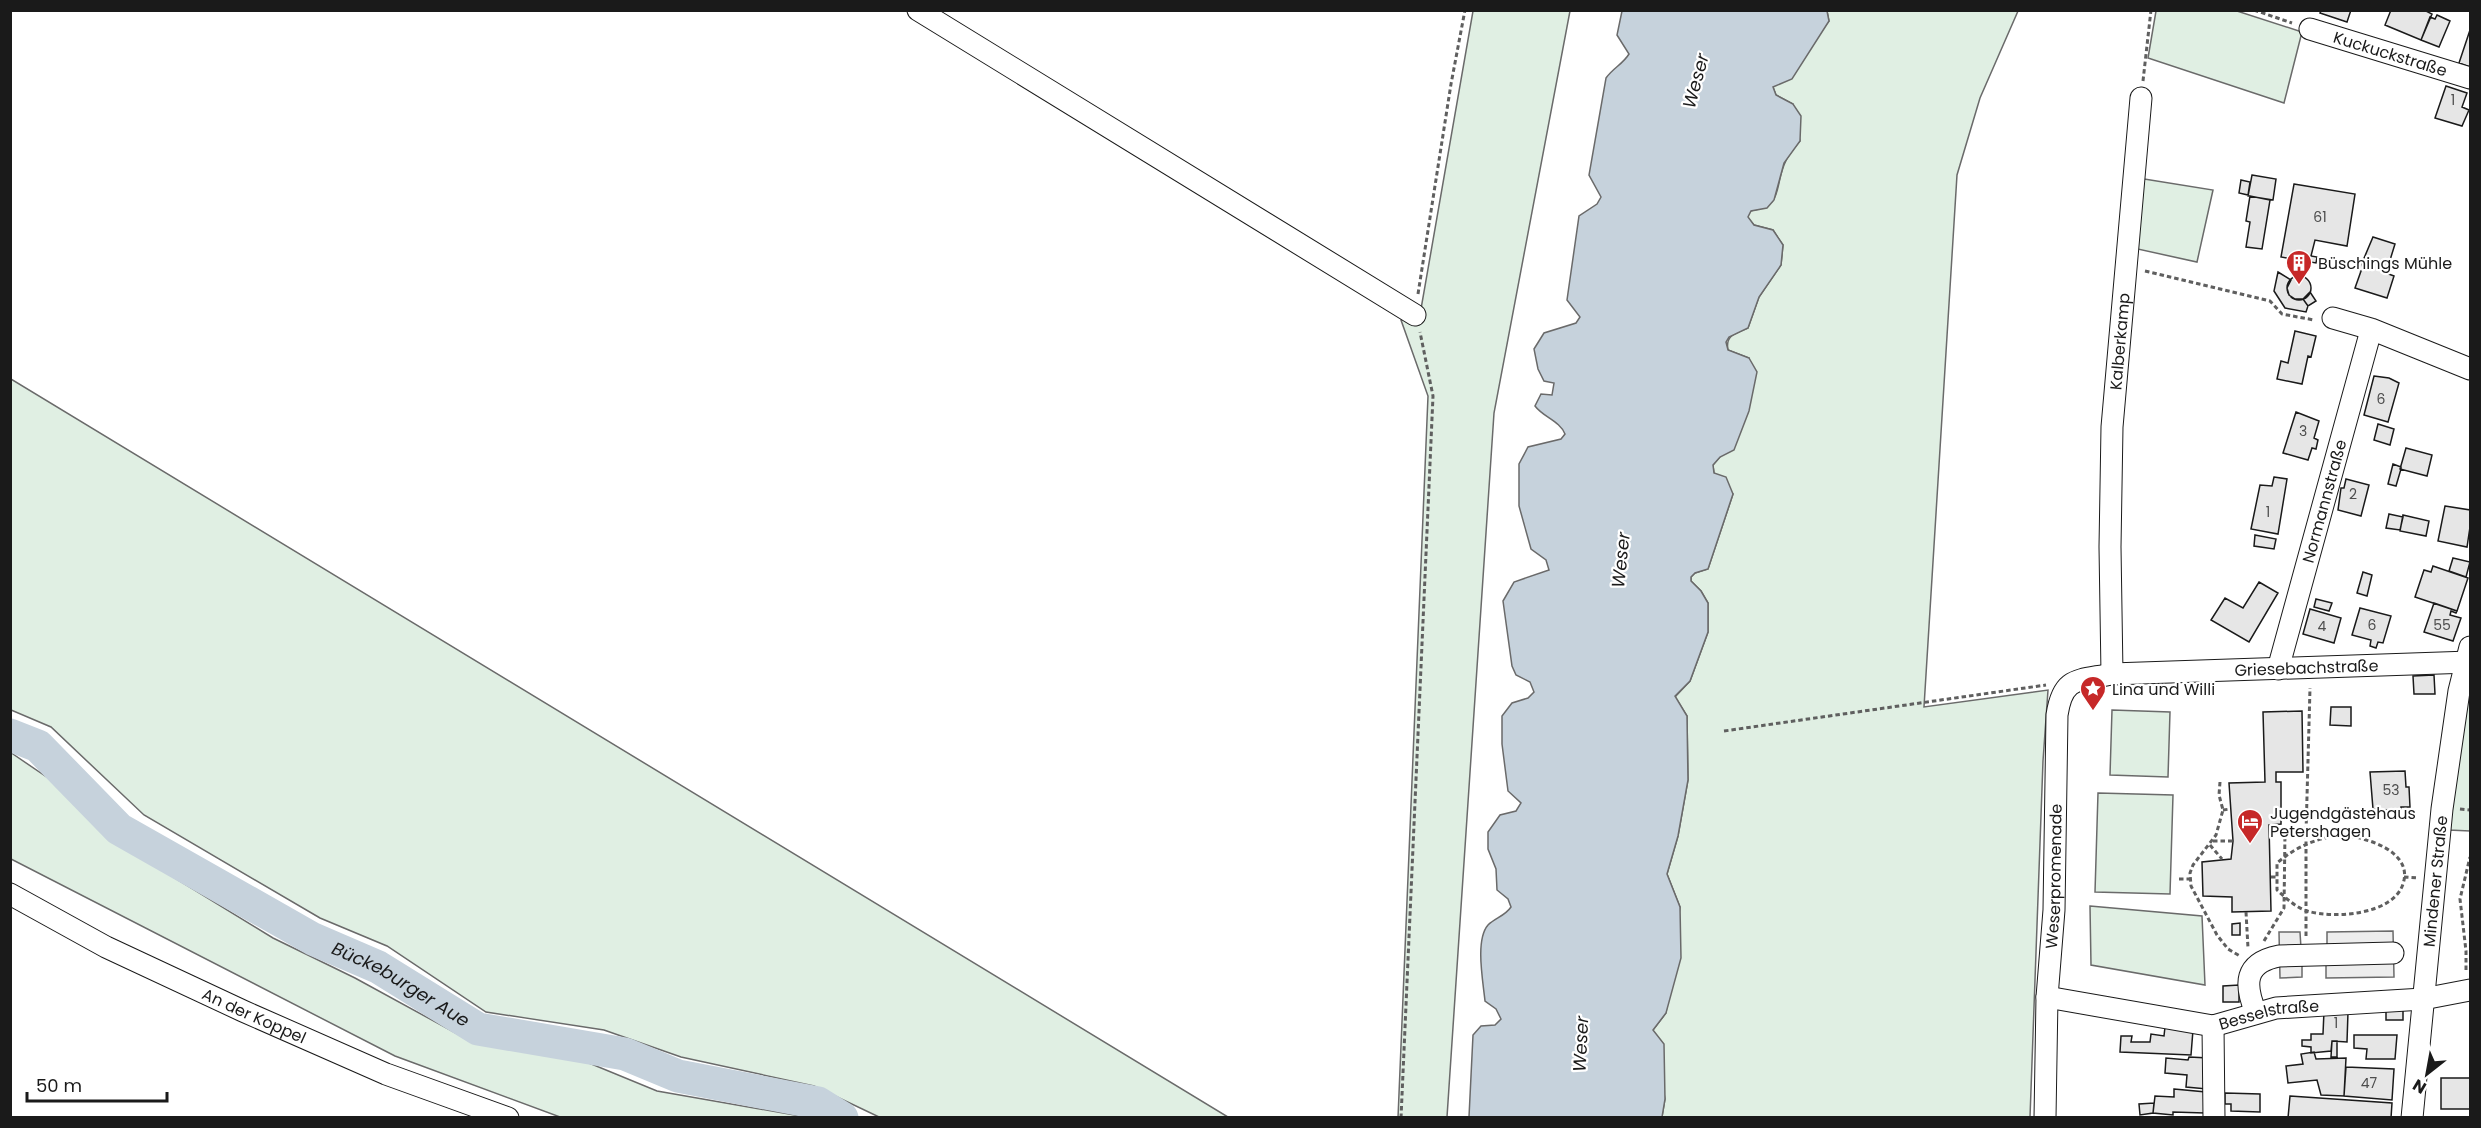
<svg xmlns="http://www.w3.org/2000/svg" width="2481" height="1128" font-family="Poppins,sans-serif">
<rect width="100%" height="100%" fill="#fff"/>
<path fill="#e0efe3" stroke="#6a6a6a" stroke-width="1.5" d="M 1473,11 L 1570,11 L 1494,413 L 1447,1117 L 1398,1118 L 1428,396 L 1401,320 L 1421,309 Z
M 1827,11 L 2018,11 L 1980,98 L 1957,175 L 1924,707 L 2048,690 L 2043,761 L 2030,1117 L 1662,1117 L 1665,1099 L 1653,1030 L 1666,1013 L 1680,907 L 1667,874 L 1678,836 L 1688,780 L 1687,716 L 1675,697 L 1690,681 L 1708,632 L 1708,603 L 1701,591 L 1691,581 L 1691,577 L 1695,573 L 1708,569 L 1733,494 L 1714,473 L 1713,465 L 1720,457 L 1749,358 L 1728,350 C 1725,335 1736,333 1748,328 L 1759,297 L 1781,265 L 1783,245 L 1773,230 L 1754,225 L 1747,217 L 1750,211 C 1783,206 1774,191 1784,165 C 1787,156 1794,148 1800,141 L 1793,104 L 1776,95 L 1773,87 L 1829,21 Z
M 2156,11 L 2237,11 L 2302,32 L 2284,103 L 2148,58 Z
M 2138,178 L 2213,190 L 2197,262 L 2133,248 Z
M 10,379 L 11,379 L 1228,1117 L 879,1117 L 814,1086 L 681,1057 L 604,1030 L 486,1012 L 387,946 L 320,918 L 144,815 L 51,727 L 11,710 Z
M 2470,671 L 2470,831 L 2449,830 Z
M 2112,710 L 2170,712 L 2168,777 L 2110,775 Z
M 10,752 L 54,782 L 124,847 L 273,938 L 355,978 L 463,1037 L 589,1063 L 657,1091 L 806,1117 L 560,1117 L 395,1056 L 11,859 Z
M 2098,793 L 2173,795 L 2170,894 L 2095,892 Z
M 2090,906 L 2202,916 L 2205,985 L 2091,965 Z"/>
<path fill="#ededed" stroke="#6a6a6a" stroke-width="1.5" d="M 2393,931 L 2394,977 L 2326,978 L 2326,964 L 2302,964 L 2302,977 L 2280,978 L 2279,932 L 2300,932 L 2301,948 L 2327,948 L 2327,932 Z"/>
<path fill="#c6d2dc" stroke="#6a6a6a" stroke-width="1.5" d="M 1622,11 L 1827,11 L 1829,21 L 1792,79 L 1773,87 L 1776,95 L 1793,104 L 1801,116 L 1800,141 L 1784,163 L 1774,200 L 1767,208 L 1751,211 L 1748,217 L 1754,225 L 1773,230 L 1783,245 L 1781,265 L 1759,297 L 1748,328 L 1729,337 L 1726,342 L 1728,350 L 1749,358 L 1757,372 L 1749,411 L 1734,450 L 1720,457 L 1713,465 L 1714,473 L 1726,477 L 1733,494 L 1708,569 L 1695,573 L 1691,577 L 1691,581 L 1701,591 L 1708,603 L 1708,632 L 1690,681 L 1675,696 L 1687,716 L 1688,780 L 1678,836 L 1667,874 L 1680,907 L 1681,958 L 1666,1013 L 1653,1030 L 1664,1044 L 1665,1099 L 1662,1117 L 1469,1117 L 1473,1035 L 1481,1026 L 1495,1025 L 1501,1019 L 1496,1009 L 1485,1001 C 1483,981 1475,940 1488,925 C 1495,918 1505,916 1511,907 L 1508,899 L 1497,890 L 1496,869 L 1488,849 L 1488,832 L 1500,815 L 1516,811 L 1521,803 L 1508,791 L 1502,744 L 1502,716 L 1512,703 L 1528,698 L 1534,692 L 1530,682 L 1516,675 L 1512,666 L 1503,601 L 1514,582 L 1549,570 L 1546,560 L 1531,549 L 1519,506 L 1519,464 L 1528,447 L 1561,439 L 1565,434 C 1560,421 1543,417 1535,406 L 1541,394 L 1552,395 L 1554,383 L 1544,381 L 1538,369 L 1534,349 L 1544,333 L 1576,323 L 1580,317 L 1567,300 L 1579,216 L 1597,204 L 1601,197 L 1589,175 L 1606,78 C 1613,68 1623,64 1629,54 L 1617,35 Z"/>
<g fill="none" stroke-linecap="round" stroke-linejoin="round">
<path stroke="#c6d2dc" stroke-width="33" id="s1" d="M 10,735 L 38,746 L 119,829 L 313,939 L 378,967 L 478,1029 L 625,1054 L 678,1076 L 818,1103 L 842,1118"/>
</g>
<path fill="#e6e6e6" stroke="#1a1a1a" stroke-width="1.5" d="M 2321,10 L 2351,10 L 2347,22 L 2320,13 Z
M 2391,10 L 2424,10 L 2432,14 L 2421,40 L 2385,25 Z
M 2437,15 L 2450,21 L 2439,47 L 2421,40 L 2430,17 L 2435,19 Z
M 2470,30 L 2470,67 L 2459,63 Z
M 2446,86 L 2467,93 L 2462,107 L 2469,110 L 2462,126 L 2435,118 Z
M 2252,175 L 2276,179 L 2273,200 L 2248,196 Z
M 2241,180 L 2250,182 L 2248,195 L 2239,193 Z
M 2294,184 L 2355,194 L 2347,246 L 2315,240 L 2311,256 L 2317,257 L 2316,263 L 2281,257 Z
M 2250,196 L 2270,200 L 2262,249 L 2246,247 L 2250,222 L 2246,221 Z
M 2373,237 L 2395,244 L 2386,273 L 2394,276 L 2387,298 L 2355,288 L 2361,271 L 2359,270 Z
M 2278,272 L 2291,280 L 2287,288 L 2289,295 L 2295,299 L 2303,299 L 2308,306 L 2306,312 L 2285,308 L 2274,291 Z
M2287 288a12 12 0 1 1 24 0a12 12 0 1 1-24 0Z
M 2310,292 L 2316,301 L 2308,306 L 2303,299 Z
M 2295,331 L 2316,336 L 2311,357 L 2308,356 L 2302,384 L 2277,379 L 2281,361 L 2288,363 Z
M 2374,376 L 2389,378 L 2399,383 L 2388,422 L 2364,415 Z
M 2296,412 L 2319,421 L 2314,438 L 2318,440 L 2316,449 L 2312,448 L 2308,460 L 2283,453 Z
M 2378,424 L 2394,429 L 2390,445 L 2374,440 Z
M 2406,448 L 2432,455 L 2427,476 L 2400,469 Z
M 2393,464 L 2401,467 L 2401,469 L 2396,486 L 2388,484 Z
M 2274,477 L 2287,479 L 2278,534 L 2251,529 L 2260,485 L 2272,486 Z
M 2346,479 L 2369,485 L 2361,516 L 2338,510 L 2341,488 L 2344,488 Z
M 2445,506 L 2470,510 L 2470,527 L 2467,547 L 2438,541 Z
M 2389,514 L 2403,517 L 2400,530 L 2386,528 Z
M 2403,515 L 2429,521 L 2426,536 L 2400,531 Z
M 2255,535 L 2276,539 L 2274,549 L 2254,546 Z
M 2453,558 L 2470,562 L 2466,577 L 2449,571 Z
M 2433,566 L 2468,578 L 2457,611 L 2415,597 L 2424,570 L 2431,572 Z
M 2363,572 L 2372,575 L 2367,596 L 2357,593 Z
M 2259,582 L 2278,593 L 2249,642 L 2211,620 L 2225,598 L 2243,608 Z
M 2316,599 L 2332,603 L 2329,611 L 2314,607 Z
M 2434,603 L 2457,611 L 2456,613 L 2451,611 L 2450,615 L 2461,618 L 2453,641 L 2424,632 Z
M 2360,608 L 2391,616 L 2383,643 L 2378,642 L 2376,648 L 2370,646 L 2371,640 L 2352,635 Z
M 2310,609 L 2341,618 L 2334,643 L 2303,634 Z
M 2434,675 L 2435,694 L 2414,694 L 2413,676 Z
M 2331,707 L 2351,707 L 2351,726 L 2330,725 Z
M 2302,711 L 2303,772 L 2276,772 L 2276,782 L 2281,782 L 2281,824 L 2269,825 L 2271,911 L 2232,912 L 2232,897 L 2203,896 L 2202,862 L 2231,859 L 2233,841 L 2229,783 L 2265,782 L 2263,712 Z
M 2405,771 L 2406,787 L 2409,787 L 2410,807 L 2401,807 L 2401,811 L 2373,809 L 2370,772 Z
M 2240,923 L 2240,935 L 2232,935 L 2232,924 Z
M 2239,985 L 2239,1002 L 2223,1002 L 2223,986 Z
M 2403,1010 L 2403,1020 L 2386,1020 L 2386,1011 Z
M 2324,1011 L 2348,1012 L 2347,1042 L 2332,1041 L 2331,1051 L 2311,1053 L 2311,1047 L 2302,1046 L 2302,1040 L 2311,1040 L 2311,1034 L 2323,1034 Z
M 2165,1027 L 2193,1030 L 2191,1055 L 2120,1052 L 2121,1036 L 2132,1036 L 2131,1042 L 2150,1042 L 2151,1034 L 2164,1036 Z
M 2354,1035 L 2397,1035 L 2395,1059 L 2366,1059 L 2367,1049 L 2354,1048 Z
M 2332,1041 L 2337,1041 L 2337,1057 L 2331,1057 Z
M 2314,1052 L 2316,1059 L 2346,1058 L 2344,1096 L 2321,1095 L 2317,1080 L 2288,1083 L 2286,1066 L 2303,1064 L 2301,1054 Z
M 2189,1057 L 2209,1058 L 2207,1089 L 2186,1087 L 2187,1075 L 2165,1073 L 2166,1058 L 2188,1060 Z
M 2346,1067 L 2394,1069 L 2392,1100 L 2344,1096 Z
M 2441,1078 L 2470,1078 L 2470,1109 L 2441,1109 Z
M 2174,1089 L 2206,1092 L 2205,1113 L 2173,1112 L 2173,1115 L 2153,1113 L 2155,1096 L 2174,1097 Z
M 2225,1093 L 2260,1094 L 2260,1112 L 2231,1111 L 2231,1104 L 2225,1104 Z
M 2290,1096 L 2392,1103 L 2391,1118 L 2288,1118 Z
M 2154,1103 L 2153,1113 L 2140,1115 L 2139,1104 Z"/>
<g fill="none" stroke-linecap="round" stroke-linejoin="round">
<defs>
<g id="minor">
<path d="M 918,10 L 1415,315"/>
<path id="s2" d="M 2310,29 L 2470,78"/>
<path d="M 2333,318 L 2371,329 L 2470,369"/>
<path id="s3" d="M 2278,669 L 2370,334"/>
<path id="s4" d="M 2112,674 L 2110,547 L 2112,427 L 2141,98"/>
<path id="s5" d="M 10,894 L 106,947 L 243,1011 L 386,1074 L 508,1118"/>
<path id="s6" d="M 2047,997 L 2213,1026 L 2276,1008 L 2423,999 L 2470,990"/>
<path d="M 2256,1013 C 2244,984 2244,963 2279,956 L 2393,953"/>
<path d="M 2213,1026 L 2214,1118"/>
<path id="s7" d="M 2045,1118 L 2047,997 L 2054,910 L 2057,715 C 2063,676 2078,681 2112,674 L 2470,662"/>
<path id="s8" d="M 2412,1118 L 2442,809 L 2459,691 L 2470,647"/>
</g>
</defs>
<use href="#minor" stroke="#1a1a1a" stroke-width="23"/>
<path stroke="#5f5f5f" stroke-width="3" stroke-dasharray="4.5 3" stroke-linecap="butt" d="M 2254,10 L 2292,23
M 2143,81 L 2151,10
M 2145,271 L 2270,301 L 2282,314 L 2314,320
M 1418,294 L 1451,84 L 1465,10
M 1724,731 L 2046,685
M 2220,782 L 2219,795 L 2223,810 L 2216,835 L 2193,865 L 2190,873 L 2191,886 L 2217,935 L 2228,949 L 2240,956
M 2460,809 L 2470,810
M 2223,810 L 2230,809
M 2342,835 C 2365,837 2414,851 2403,884 C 2393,915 2334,919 2307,911 C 2295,907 2286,898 2277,890 L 2277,863 C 2297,846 2317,838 2342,835 Z
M 2213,841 L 2233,841
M 2210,845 L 2222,859
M 2271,877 L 2277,877
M 2404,877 L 2418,878
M 2179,879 L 2190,879
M 2246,912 L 2248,948
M 2306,936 L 2306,833 L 2310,688
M 2264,941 L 2284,908 L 2285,832 L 2269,832
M 2466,970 L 2466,951 L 2460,899 L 2470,857
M 1401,1118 L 1433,396 L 1420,332"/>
<use href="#minor" stroke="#fff" stroke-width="21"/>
</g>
<defs>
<symbol id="building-pin" viewBox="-11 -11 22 30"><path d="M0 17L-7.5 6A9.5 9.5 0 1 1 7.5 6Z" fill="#c62828" stroke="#fff"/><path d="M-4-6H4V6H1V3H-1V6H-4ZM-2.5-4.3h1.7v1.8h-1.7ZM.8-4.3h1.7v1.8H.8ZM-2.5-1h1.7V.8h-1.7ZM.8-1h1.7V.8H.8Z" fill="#fff"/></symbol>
<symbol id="sight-pin" viewBox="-11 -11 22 30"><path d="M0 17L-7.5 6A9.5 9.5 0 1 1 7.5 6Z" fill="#c62828" stroke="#fff"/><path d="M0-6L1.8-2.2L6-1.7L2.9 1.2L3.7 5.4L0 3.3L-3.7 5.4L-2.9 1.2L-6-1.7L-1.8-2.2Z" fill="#fff"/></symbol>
<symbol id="hotel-pin" viewBox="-11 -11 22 30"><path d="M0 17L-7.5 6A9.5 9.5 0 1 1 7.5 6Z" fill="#c62828" stroke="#fff"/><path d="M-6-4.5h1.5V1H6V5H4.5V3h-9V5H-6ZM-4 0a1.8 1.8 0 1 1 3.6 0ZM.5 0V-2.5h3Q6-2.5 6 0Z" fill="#fff"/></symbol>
</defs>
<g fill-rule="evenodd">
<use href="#building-pin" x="2284" y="248" width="30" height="40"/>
<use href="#sight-pin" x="2078" y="674" width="30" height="40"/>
<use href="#hotel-pin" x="2235" y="807" width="30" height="40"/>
</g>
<g text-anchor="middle" stroke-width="4.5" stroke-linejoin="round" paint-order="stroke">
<g font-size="14" fill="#4d4d4d">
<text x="2453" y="105">1</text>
<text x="2320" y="222">61</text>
<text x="2381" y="404">6</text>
<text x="2303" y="436">3</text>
<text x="2353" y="499">2</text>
<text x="2268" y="517">1</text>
<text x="2372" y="630">6</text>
<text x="2442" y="630">55</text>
<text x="2322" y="631">4</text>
<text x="2391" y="795">53</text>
<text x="2336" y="1028">1</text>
<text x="2369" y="1088">47</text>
</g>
<g font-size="16" fill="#1a1a1a" stroke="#fff">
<text dy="6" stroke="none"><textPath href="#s2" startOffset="84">Kuckuckstraße</textPath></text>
<text dy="6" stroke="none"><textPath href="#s4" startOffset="333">Kalberkamp</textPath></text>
<text dy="6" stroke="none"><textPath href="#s3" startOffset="174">Normannstraße</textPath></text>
<text dy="6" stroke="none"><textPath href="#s7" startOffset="675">Griesebachstraße</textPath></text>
<text dy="6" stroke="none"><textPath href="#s7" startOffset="242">Weserpromenade</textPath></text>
<text dy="6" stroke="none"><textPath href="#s8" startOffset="238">Mindener Straße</textPath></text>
<text dy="6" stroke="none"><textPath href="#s6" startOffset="226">Besselstraße</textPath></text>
<text dy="6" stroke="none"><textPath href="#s5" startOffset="273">An der Koppel</textPath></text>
</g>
<g font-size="16" fill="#1a1a1a" stroke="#fff" text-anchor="start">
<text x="2318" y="269">Büschings Mühle</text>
<text x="2112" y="695">Lina und Willi</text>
<text x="2270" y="819">Jugendgästehaus<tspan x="2270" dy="18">Petershagen</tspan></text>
</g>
<g font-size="18" font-style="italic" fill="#1a1a1a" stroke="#fff">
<text transform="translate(1696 81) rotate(-75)" y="6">Weser</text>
<text transform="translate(1621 560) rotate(-84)" y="6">Weser</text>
<text dy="6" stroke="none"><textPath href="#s1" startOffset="468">Bückeburger Aue</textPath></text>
<text transform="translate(1581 1044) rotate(-87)" y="6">Weser</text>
</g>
</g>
<rect width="2481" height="1128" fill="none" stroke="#1a1a1a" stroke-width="24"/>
<g transform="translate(2427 1074) rotate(211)" stroke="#ffffff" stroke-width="4.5" paint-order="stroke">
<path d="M0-4.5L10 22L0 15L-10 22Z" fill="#1a1a1a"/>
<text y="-9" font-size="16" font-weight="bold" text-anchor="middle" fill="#1a1a1a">N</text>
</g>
<path d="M27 1092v9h140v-9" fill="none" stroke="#1a1a1a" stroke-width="3"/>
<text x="36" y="1092" font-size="18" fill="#1a1a1a" stroke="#ffffff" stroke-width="4.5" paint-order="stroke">50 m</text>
</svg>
